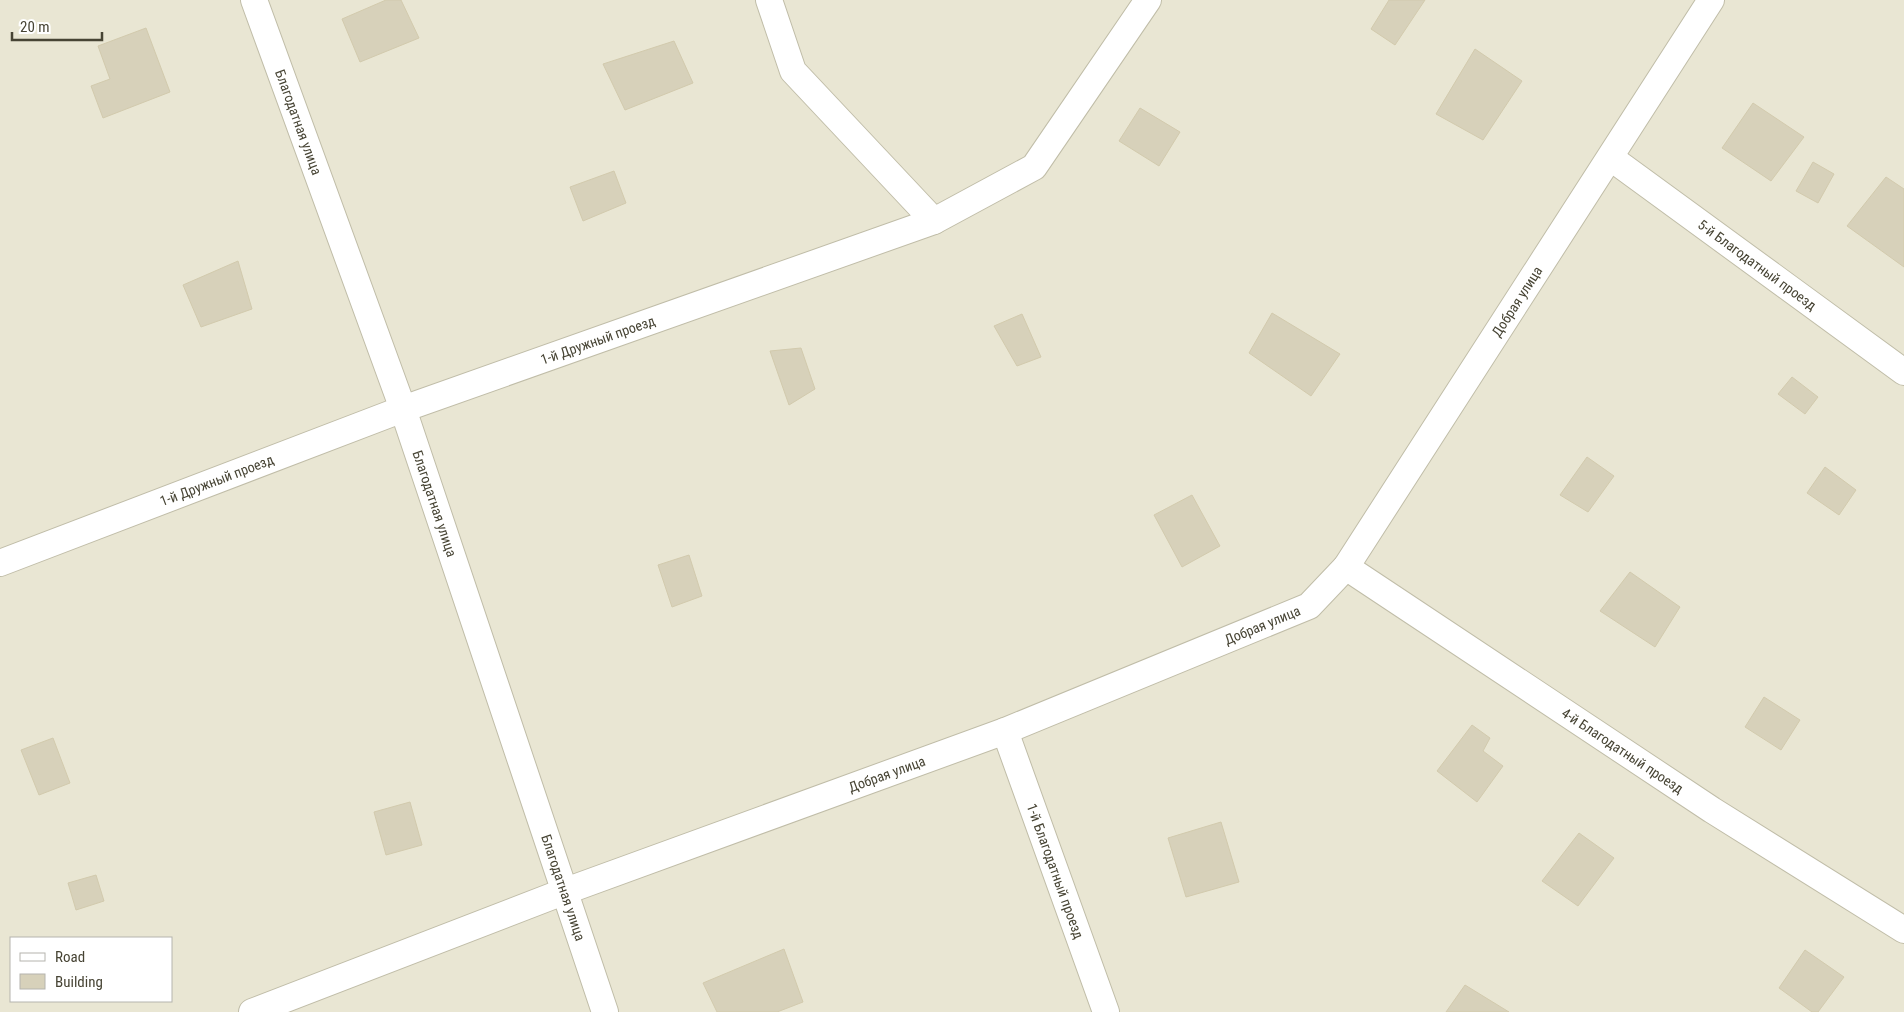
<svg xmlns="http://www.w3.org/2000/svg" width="1904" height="1012" font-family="'Roboto Condensed',sans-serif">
<rect width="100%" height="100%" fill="#f4f3e6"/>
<path fill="#e9e6d3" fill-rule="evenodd" d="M 0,0 L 1904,0 L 1904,1012 L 0,1012 ZM 11,938 L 171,938 L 171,1001 L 11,1001 Z"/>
<path fill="#d7d1ba" stroke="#d2caad" d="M 386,0 L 401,0 L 419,38 L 360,62 L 342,19 Z
M 1389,0 L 1425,0 L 1395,45 L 1371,29 Z
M 146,28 L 170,92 L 103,118 L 91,86 L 110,79 L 98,46 Z
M 674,41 L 693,83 L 625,110 L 603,64 Z
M 1475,49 L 1522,81 L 1483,140 L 1436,114 Z
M 1753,103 L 1804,137 L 1771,181 L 1722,148 Z
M 1140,108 L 1180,132 L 1159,166 L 1119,141 Z
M 1813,162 L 1834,174 L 1818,203 L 1796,191 Z
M 614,171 L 626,203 L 583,221 L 570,187 Z
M 1886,177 L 1904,189 L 1904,267 L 1847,226 Z
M 238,261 L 252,309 L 201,327 L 183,285 Z
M 1272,313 L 1340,354 L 1311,396 L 1249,353 Z
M 1022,314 L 1041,357 L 1017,366 L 994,326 Z
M 801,348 L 815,389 L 789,405 L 770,351 Z
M 1792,377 L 1818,397 L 1805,414 L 1778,394 Z
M 1587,457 L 1614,476 L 1588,512 L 1560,495 Z
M 1825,467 L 1856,490 L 1839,515 L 1807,493 Z
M 1192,495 L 1220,546 L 1182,567 L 1154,515 Z
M 689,555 L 702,596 L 672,607 L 658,565 Z
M 1630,572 L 1680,607 L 1655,647 L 1600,611 Z
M 1764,697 L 1800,720 L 1781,750 L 1745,727 Z
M 1472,725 L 1490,738 L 1483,751 L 1503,766 L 1477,802 L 1437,771 Z
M 53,738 L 70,783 L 39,795 L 21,750 Z
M 410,802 L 422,845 L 386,855 L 374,812 Z
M 1221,822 L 1239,882 L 1186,897 L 1168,838 Z
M 1579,833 L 1614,858 L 1578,906 L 1542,881 Z
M 96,875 L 104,901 L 76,910 L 68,883 Z
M 784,949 L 803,1002 L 777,1012 L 717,1012 L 703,983 Z
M 1805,950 L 1844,977 L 1818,1012 L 1812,1012 L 1779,988 Z
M 1465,985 L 1509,1012 L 1446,1012 Z"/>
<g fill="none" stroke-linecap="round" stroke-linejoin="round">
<defs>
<g id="minor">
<path id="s1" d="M 254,0 L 403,409 L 605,1012"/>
<path id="s2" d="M 1611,158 L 1904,372"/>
<path d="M 934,221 L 1034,167 L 1148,0"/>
<path id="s3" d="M 0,563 L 403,409 L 934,221 L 793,71 L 769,0"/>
<path id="s4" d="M 1346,567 L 1712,810 L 1904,930"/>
<path id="s5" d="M 1005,731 L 1106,1012"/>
<path id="s6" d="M 252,1012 L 563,892 L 1005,731 L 1309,606 L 1346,567 L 1711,0"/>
</g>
</defs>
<use href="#minor" stroke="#c0bda8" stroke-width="28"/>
<use href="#minor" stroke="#fff" stroke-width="26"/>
</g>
<g text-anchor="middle" stroke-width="4" stroke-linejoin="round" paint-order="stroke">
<g font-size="14" fill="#474434" stroke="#fff">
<text dy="5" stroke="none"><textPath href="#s1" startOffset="130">Благодатная улица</textPath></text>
<text dy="5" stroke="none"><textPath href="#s2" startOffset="181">5-й Благодатный проезд</textPath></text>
<text dy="5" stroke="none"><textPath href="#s6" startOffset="1502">Добрая улица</textPath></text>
<text dy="5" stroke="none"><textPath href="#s3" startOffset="638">1-й Дружный проезд</textPath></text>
<text dy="5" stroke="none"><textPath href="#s3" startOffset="232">1-й Дружный проезд</textPath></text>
<text dy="5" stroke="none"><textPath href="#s1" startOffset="535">Благодатная улица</textPath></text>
<text dy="5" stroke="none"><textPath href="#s6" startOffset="1082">Добрая улица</textPath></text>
<text dy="5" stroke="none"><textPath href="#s4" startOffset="332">4-й Благодатный проезд</textPath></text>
<text dy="5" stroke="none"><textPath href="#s6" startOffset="678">Добрая улица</textPath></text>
<text dy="5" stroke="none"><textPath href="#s5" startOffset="149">1-й Благодатный проезд</textPath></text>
<text dy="5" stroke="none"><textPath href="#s1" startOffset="940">Благодатная улица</textPath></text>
</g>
</g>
<rect x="10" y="937" width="162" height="65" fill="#ffffff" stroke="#b5b4ae"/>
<rect x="20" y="953" width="25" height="8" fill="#ffffff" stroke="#b5b4ae"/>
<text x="55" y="962" font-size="15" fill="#474434">Road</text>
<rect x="20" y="974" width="25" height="15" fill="#d7d1ba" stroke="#b5b4ae"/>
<text x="55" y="987" font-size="15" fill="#474434">Building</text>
<path d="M12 32v8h90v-8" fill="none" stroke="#474434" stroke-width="2.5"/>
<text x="20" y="32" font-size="15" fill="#474434" stroke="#ffffff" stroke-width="4" paint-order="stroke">20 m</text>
</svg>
